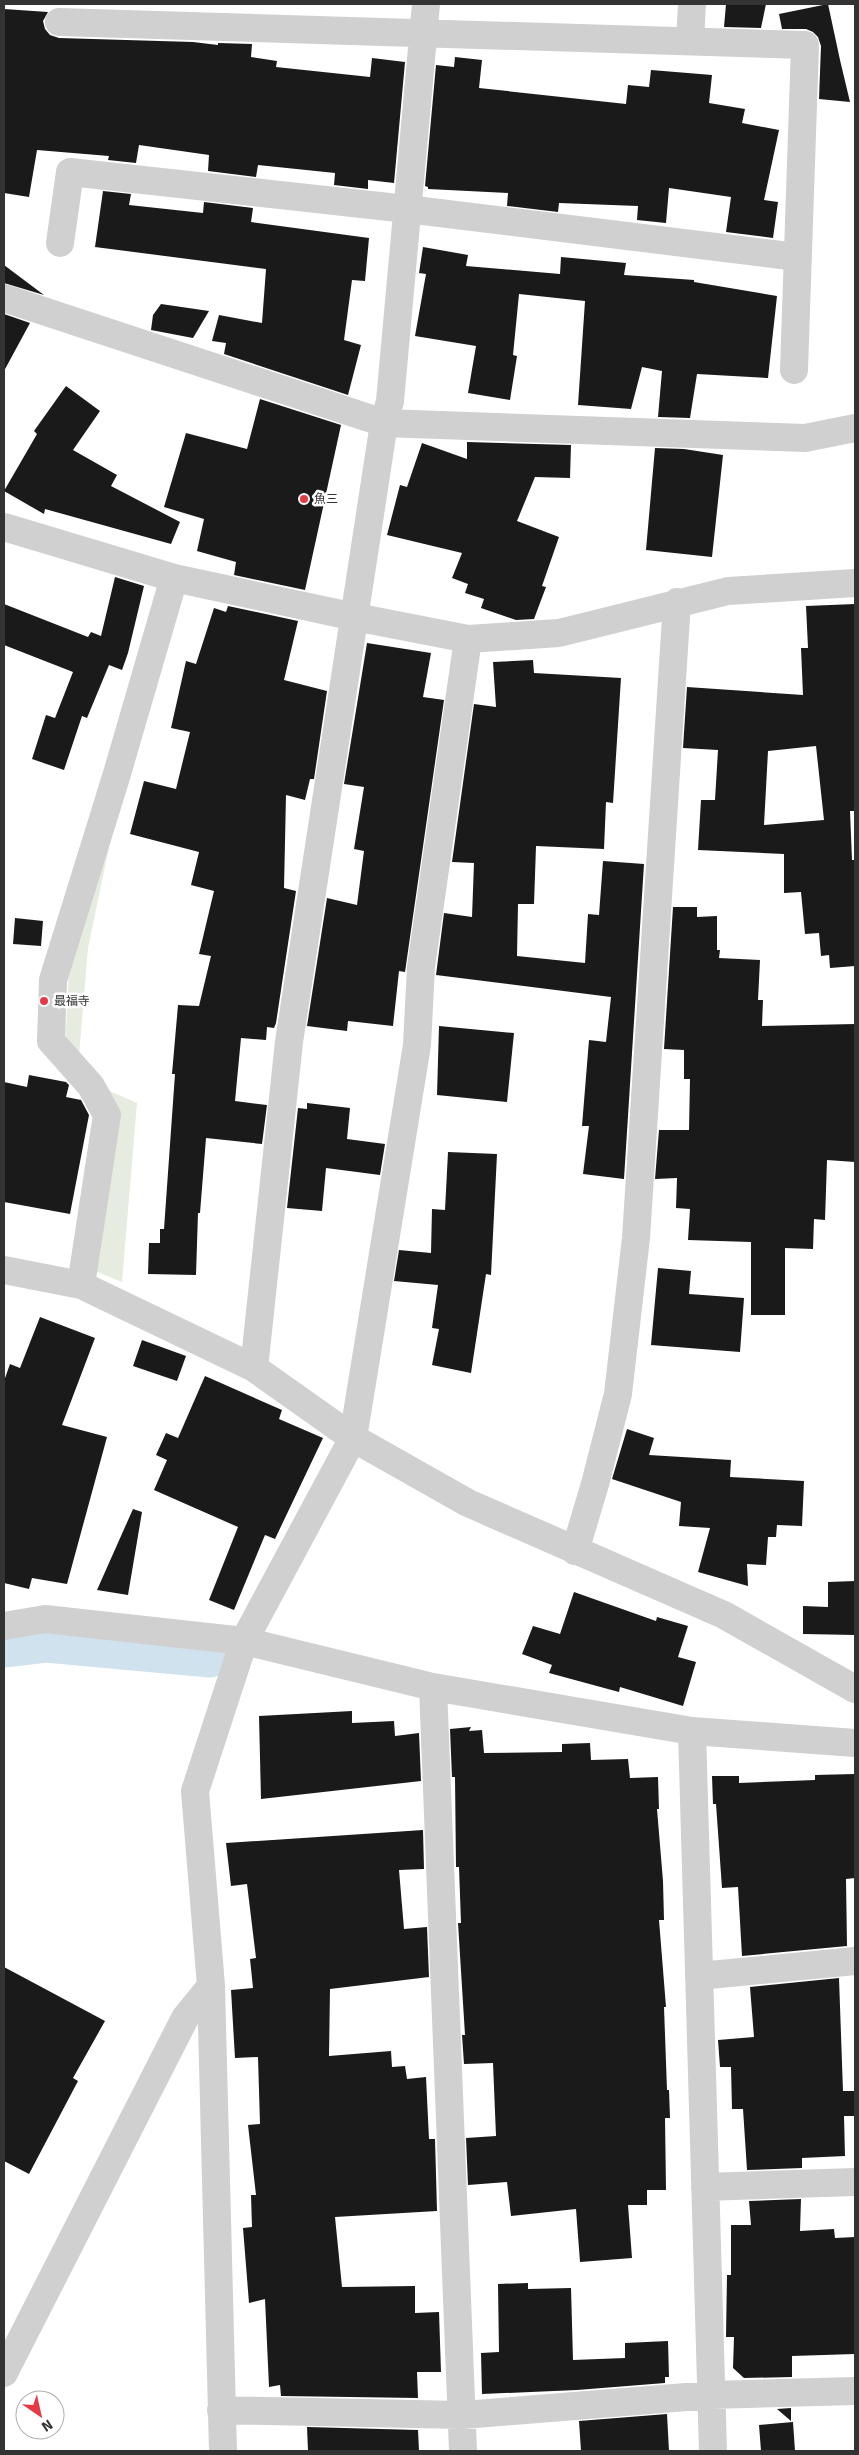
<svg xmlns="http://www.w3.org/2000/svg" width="859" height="2455" font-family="Signika,'Noto Sans JP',sans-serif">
<rect width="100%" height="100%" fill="#fff"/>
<path fill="#e6ecdf" d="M 94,842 L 109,847 L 88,948 L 79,1055 L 65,1052 L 70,947 Z
M 96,1085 L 137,1103 L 122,1282 L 95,1271 Z"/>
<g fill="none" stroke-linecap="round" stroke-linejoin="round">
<path stroke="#cfe2ee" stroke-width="35" d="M 4,1650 L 46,1645 L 210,1660"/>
</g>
<path fill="#1a1a1a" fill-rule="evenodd" d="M 726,4 L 766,4 L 761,28 L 724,27 Z
M 828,4 L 840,60 L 850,102 L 819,99 L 821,46 L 818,37 L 813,32 L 806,29 L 782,29 L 779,14 Z
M 4,9 L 48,12 L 43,21 L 45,29 L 50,35 L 59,38 L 193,42 L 218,45 L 218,43 L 252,44 L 251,57 L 277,61 L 276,67 L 370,77 L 372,58 L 405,62 L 394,183 L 368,180 L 368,189 L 334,185 L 335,173 L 258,165 L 256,177 L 208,171 L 209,155 L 139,145 L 136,163 L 108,160 L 109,156 L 37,150 L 29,197 L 4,193 Z
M 455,57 L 482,60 L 479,88 L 626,104 L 628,85 L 649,87 L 651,70 L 712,75 L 709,103 L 745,109 L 742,123 L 779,130 L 764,200 L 778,202 L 773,238 L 726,232 L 731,197 L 669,188 L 666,223 L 637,220 L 638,206 L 559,203 L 558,212 L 507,206 L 508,193 L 428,189 L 428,187 L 425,186 L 436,65 L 454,67 Z
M 103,191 L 131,194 L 129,205 L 203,213 L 204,202 L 253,208 L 251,222 L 369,238 L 365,281 L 352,280 L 344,340 L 361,345 L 348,395 L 224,354 L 226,343 L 212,341 L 219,315 L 262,323 L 266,269 L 95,247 Z
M 423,247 L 468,255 L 466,266 L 560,274 L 561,257 L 626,263 L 624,275 L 694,280 L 694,282 L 777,296 L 768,378 L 697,374 L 690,418 L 658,417 L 662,371 L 642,367 L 631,409 L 578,405 L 585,301 L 519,294 L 513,355 L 517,356 L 510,400 L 468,393 L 476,346 L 415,336 L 426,274 L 419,273 Z
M 4,265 L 44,295 L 4,283 Z
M 161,304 L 209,311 L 193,338 L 151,330 L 153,315 Z
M 4,314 L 30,323 L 4,371 Z
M 66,386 L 100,411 L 73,450 L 117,475 L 111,486 L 180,522 L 171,544 L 45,509 L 44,514 L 4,491 L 37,434 L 34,431 Z
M 260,399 L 341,425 L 305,590 L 234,575 L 236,562 L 197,551 L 204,519 L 164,507 L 186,433 L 247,449 Z
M 467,442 L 571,445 L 570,478 L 535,477 L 517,521 L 559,537 L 542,586 L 546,587 L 534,619 L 516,620 L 481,608 L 484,599 L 465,593 L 468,584 L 452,578 L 462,553 L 387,535 L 400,485 L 407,487 L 422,443 L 467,459 Z
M 655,448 L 684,449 L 723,455 L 712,557 L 646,550 Z
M 115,577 L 144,586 L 128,653 L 122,670 L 109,665 L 87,718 L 82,716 L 64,770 L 32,759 L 46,715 L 55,718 L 73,672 L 4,645 L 4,604 L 88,637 L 91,632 L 101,636 Z
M 855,604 L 855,811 L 850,811 L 852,860 L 855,860 L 855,966 L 830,968 L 829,955 L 821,956 L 819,933 L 805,934 L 801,892 L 784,893 L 784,854 L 698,850 L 701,800 L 715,800 L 718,750 L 683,748 L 687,687 L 803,695 L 801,648 L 808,648 L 806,606 ZM 816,746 L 824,820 L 764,825 L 768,751 Z
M 228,606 L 298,621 L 284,680 L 327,691 L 314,779 L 310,779 L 305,800 L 286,795 L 284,888 L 296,891 L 276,1023 L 274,1028 L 267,1027 L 266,1040 L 241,1038 L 235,1101 L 267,1105 L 262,1144 L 206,1138 L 200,1213 L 198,1213 L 196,1275 L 148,1274 L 149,1243 L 160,1243 L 160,1229 L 164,1229 L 175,1074 L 172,1074 L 178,1005 L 199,1006 L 211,956 L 199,954 L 214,891 L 191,885 L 199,852 L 130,834 L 144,781 L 176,789 L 190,732 L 171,728 L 186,661 L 196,664 L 214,608 L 226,612 Z
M 367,643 L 431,653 L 423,697 L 444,700 L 405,972 L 399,971 L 393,1026 L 348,1021 L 347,1031 L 307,1026 L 327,898 L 357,905 L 364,851 L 354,849 L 364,787 L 344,784 Z
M 533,660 L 534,673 L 621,678 L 613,803 L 606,802 L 604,849 L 536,846 L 534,904 L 518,904 L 517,956 L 585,963 L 588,914 L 599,915 L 603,861 L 644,864 L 624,1179 L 583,1174 L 589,1126 L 582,1126 L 589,1040 L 606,1042 L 611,997 L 436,975 L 444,913 L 472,917 L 474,863 L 452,862 L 474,704 L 496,707 L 493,662 Z
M 673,907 L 697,907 L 697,917 L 717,916 L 717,950 L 720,950 L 719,958 L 760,960 L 758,1000 L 763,1000 L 762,1026 L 855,1024 L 855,1162 L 827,1160 L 825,1220 L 814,1219 L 813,1249 L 785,1248 L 785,1315 L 751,1315 L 751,1242 L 688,1240 L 690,1209 L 676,1208 L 677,1178 L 655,1179 L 659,1130 L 689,1130 L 690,1079 L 684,1079 L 684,1050 L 664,1049 Z
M 15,918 L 43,921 L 41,946 L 13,944 Z
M 439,1026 L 514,1033 L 507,1102 L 437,1095 Z
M 29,1075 L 66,1082 L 69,1085 L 66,1097 L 81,1100 L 89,1115 L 70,1214 L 4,1202 L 4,1082 L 27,1087 Z
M 307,1103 L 350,1108 L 347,1139 L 385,1144 L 380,1175 L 326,1168 L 322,1211 L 287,1208 L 298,1108 L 307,1109 Z
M 448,1152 L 497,1154 L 491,1275 L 486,1274 L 471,1373 L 432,1365 L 439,1329 L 432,1328 L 438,1285 L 394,1281 L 399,1250 L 431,1253 L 432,1209 L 445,1210 Z
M 658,1268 L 691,1271 L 689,1294 L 744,1298 L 740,1352 L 651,1345 Z
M 40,1317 L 95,1338 L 62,1425 L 107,1437 L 67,1584 L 32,1578 L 29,1589 L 4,1583 L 4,1381 L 10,1364 L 20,1368 Z
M 142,1340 L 186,1356 L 177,1381 L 133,1366 Z
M 205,1376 L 282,1410 L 279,1419 L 323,1438 L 275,1539 L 265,1535 L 234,1610 L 209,1600 L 238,1527 L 154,1490 L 167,1460 L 156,1455 L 166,1433 L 178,1438 Z
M 627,1429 L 654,1438 L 649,1455 L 731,1460 L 730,1477 L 804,1481 L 802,1526 L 777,1525 L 776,1537 L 768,1537 L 766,1565 L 747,1564 L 748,1586 L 698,1572 L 710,1528 L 679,1526 L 681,1502 L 612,1479 Z
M 133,1509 L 142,1512 L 128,1595 L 97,1590 Z
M 855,1581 L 855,1635 L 803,1634 L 803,1606 L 828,1607 L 828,1582 Z
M 574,1592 L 656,1621 L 657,1617 L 688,1626 L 678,1657 L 696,1662 L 683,1706 L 620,1687 L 619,1692 L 549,1673 L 552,1665 L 522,1654 L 533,1626 L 560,1634 Z
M 352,1711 L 352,1723 L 394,1721 L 395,1736 L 419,1733 L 421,1781 L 261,1799 L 259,1716 Z
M 471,1727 L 469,1731 L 482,1730 L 484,1753 L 562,1752 L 562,1744 L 590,1743 L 591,1760 L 628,1759 L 630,1778 L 658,1777 L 659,1809 L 657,1809 L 663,1881 L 664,1920 L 659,1920 L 666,2007 L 664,2007 L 667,2090 L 669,2090 L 670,2118 L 665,2118 L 666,2190 L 647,2190 L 647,2205 L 628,2205 L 632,2258 L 580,2262 L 576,2209 L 511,2216 L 507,2182 L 468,2185 L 466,2138 L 496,2136 L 493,2063 L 464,2064 L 462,2035 L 465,2035 L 458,1923 L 461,1923 L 459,1867 L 456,1867 L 455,1777 L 452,1777 L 450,1729 Z
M 855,1774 L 855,1878 L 846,1879 L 847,1946 L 742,1956 L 738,1887 L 722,1888 L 716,1804 L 713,1804 L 712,1776 L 739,1776 L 739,1783 L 815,1780 L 815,1775 Z
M 423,1830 L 424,1869 L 399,1870 L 404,1929 L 427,1927 L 429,1977 L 330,1989 L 329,2056 L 391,2051 L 392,2067 L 405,2066 L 407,2079 L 426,2077 L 429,2139 L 435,2139 L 437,2211 L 335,2217 L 342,2287 L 415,2286 L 415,2313 L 439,2312 L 441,2372 L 417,2372 L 418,2398 L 281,2396 L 280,2385 L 269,2387 L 265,2299 L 249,2303 L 243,2228 L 252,2227 L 251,2195 L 256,2195 L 248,2125 L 260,2124 L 258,2057 L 235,2058 L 231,1990 L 253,1988 L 250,1959 L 256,1958 L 247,1884 L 231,1886 L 226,1843 Z
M 4,1967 L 105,2021 L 73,2078 L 78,2081 L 29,2174 L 4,2161 Z
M 839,1978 L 843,2091 L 855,2091 L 855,2116 L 844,2116 L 845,2156 L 802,2158 L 802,2168 L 747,2170 L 743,2109 L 732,2109 L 731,2067 L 720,2067 L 718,2040 L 754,2037 L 750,1987 Z
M 801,2199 L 800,2231 L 834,2229 L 835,2238 L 855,2237 L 855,2354 L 792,2356 L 792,2377 L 744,2378 L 733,2368 L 734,2337 L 726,2337 L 727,2275 L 731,2275 L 731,2225 L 751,2225 L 749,2201 Z
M 528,2283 L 528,2289 L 571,2288 L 573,2360 L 625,2358 L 625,2343 L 668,2341 L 669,2377 L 665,2377 L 665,2383 L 577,2390 L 482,2394 L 481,2353 L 499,2352 L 498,2284 Z
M 791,2408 L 791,2421 L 777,2409 Z
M 667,2414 L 669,2451 L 581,2451 L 579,2421 Z
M 793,2422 L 795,2451 L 761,2451 L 759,2425 Z
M 307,2427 L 418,2430 L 419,2451 L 308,2451 Z"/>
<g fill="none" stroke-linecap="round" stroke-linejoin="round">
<path stroke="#d0d0d0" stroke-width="28" d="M 59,22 L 805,45 L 794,370
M 690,41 L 692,4
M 60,243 L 70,172 L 407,209 L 797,257
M 4,298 L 384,423 L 805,438 L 855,428
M 4,527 L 174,578 L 355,617 L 468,639 L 559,633 L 728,591 L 855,583
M 4,1270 L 81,1285 L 254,1368 L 353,1438 L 468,1503 L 724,1615 L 855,1689
M 81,1285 L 107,1115 L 91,1086 L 51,1041 L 53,980 L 116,777 L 174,578
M 254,1368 L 289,1042 L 384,423 L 390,401 L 426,4
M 575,1551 L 595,1484 L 618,1394 L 636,1238 L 677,602
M 4,1626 L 45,1619 L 244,1641 L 433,1687 L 692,1731 L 855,1743
M 433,1687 L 463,2451
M 692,1731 L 713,2451
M 699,1976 L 855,1961
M 705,2187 L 855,2182
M 4,2373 L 185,2018 L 211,1986
M 221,2410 L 463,2415 L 711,2395 L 855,2391
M 223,2451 L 211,1986 L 195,1791 L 244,1641 L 353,1438 L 417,1045 L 421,967 L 468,639"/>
</g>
<g fill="#e63946" stroke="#fff" stroke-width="2">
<circle cx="304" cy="499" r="5"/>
<circle cx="44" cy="1001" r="5"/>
</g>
<g text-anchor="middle" stroke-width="5" stroke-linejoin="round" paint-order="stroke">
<g font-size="12" fill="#333" stroke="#fff" text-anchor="start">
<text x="314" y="503">魚三</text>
<text x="54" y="1005">最福寺</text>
</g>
</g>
<rect width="859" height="2455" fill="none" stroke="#333333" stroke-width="10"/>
<g transform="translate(40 2415) rotate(146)"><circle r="24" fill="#ffffff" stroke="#adadad"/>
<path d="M0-4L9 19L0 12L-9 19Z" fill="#e63946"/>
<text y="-8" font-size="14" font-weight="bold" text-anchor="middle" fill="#333333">N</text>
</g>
</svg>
